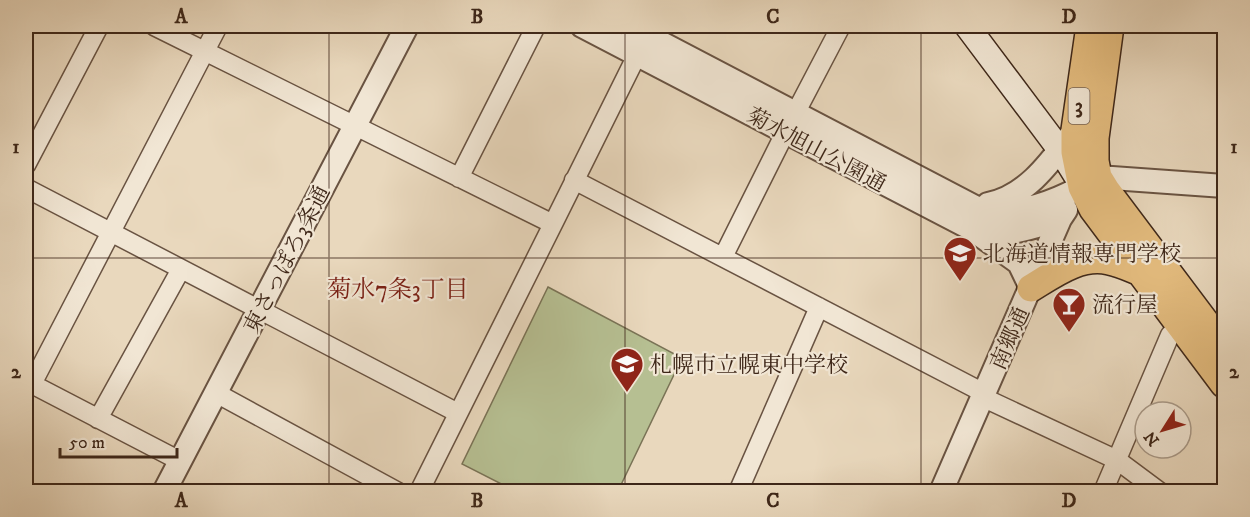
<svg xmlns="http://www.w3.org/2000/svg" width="1250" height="517" font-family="'IM FELL DW Pica','Noto Serif JP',serif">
<rect width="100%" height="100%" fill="#e9d8bd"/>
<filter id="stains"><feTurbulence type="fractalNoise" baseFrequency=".00333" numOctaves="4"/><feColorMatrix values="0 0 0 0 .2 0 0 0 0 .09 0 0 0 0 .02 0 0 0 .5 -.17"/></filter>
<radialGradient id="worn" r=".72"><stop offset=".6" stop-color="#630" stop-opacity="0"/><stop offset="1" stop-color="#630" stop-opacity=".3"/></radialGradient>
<path fill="#b6bf92" stroke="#7a7356" stroke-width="1.5" d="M 548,287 L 682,358 L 618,491 L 515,491 L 462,464 Z"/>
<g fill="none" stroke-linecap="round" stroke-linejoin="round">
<defs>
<path id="minor" d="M 154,26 L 553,224 L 637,55
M 26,165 L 99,26
M 459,178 L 536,26
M 574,180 L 984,393
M 26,188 L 458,413
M 723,257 L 785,133 L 841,26
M 26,381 L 180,461
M 32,384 L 218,26
M 216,393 L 398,492
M 982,397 L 1117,460 L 1160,492
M 98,419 L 181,269
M 419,492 L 553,224
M 738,492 L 819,307
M 1103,492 L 1170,335 L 1180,324"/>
<path id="tertiary" d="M 582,26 L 968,227 C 1004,240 1026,229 1060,219
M 629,26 L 975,207 C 983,209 994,213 1002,212 C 1036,210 1070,195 1098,177 L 1224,186
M 988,204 C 1025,197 1049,164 1071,135
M 977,233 L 1019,263 L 1031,288
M 164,492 L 407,26
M 941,492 L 1060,219 L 1066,210"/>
<path id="secondary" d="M 967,26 L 1060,150 L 1078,179"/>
<path id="primary" d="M 1090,26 L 1075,130 L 1075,152 L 1082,187 L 1093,209 L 1224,384
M 1110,26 L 1095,138 L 1095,161 L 1098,177 L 1106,190 L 1224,347
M 1031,288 C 1054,274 1081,254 1109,261 C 1120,263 1130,268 1140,272"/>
</defs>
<use href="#minor" stroke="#695342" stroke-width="21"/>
<use href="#tertiary" stroke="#695342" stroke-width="26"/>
<use href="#secondary" stroke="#3e2719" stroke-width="27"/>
<use href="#primary" stroke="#3e2719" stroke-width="30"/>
<use href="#minor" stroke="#f1e6d4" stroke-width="18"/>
<use href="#tertiary" stroke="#f1e6d4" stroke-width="22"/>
<use href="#secondary" stroke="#f1e6d4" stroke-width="24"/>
<use href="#primary" stroke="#e4bc7e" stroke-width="27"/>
</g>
<path fill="none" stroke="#3e2719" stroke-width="1.5" stroke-opacity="0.55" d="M 329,26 L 329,492M 625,26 L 625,492M 921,26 L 921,492M 26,258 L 1224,258"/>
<defs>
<symbol id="university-pin" viewBox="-11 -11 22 30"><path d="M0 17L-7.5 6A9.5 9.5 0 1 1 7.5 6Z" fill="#8f2418" stroke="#f1e6d4"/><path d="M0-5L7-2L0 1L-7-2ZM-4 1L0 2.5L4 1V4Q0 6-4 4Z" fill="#fff"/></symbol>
<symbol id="bar-pin" viewBox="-11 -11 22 30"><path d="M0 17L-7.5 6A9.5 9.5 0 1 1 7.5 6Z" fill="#8f2418" stroke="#f1e6d4"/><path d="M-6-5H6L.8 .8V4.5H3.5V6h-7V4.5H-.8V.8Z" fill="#fff"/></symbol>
<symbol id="school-pin" viewBox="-11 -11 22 30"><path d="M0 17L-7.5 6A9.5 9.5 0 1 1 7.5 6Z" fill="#8f2418" stroke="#f1e6d4"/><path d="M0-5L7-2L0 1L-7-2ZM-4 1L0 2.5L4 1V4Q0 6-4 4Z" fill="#fff"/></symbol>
</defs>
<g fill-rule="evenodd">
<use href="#university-pin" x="941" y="234" width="38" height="52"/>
<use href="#bar-pin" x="1050" y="285" width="38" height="52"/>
<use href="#school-pin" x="608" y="345" width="38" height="52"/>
</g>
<g text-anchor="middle" stroke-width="4.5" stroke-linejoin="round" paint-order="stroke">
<rect fill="#f1e6d4" stroke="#746051" stroke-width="1.5" x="1068.5" y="88" width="21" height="36" rx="4.5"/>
<g font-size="21" font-weight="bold" fill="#3e2719">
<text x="1079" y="113">3</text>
</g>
<g font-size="22" fill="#3e2719" stroke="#f1e6d4">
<text transform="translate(817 149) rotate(28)" y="8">菊水旭山公園通</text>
<text transform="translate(286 259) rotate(-63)" y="8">東さっぽろ3条通</text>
<text transform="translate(1009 338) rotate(-66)" y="8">南郷通</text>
</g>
<g font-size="22" fill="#3e2719" stroke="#f1e6d4" text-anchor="start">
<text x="983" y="261">北海道情報専門学校</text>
<text x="1092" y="312">流行屋</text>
<text x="650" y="372">札幌市立幌東中学校</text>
</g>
<g font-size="24" fill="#7a1f14" stroke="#f1e6d4">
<text x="398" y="297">菊水7条3丁目</text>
</g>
</g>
<rect width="1250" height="517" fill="none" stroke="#e9d8bd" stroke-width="66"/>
<g transform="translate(1163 430) rotate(233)"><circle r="28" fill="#f1e6d4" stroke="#a99a89" stroke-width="1.5"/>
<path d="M0-4.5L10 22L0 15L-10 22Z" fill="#8f2418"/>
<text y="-9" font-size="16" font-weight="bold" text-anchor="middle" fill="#3e2719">N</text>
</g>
<path d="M60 448v9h117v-9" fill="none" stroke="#3e2719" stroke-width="3"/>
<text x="69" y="448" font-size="18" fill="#3e2719" stroke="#f1e6d4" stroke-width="4.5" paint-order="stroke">50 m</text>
<rect x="33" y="33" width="1184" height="451" fill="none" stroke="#3e2719" stroke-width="2"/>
<g font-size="20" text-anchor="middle" font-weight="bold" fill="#3e2719">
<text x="181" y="23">A</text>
<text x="477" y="23">B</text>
<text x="773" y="23">C</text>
<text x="1069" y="23">D</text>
<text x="16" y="153">1</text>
<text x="1234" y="153">1</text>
<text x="16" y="378">2</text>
<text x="1234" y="378">2</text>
<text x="181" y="507">A</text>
<text x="477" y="507">B</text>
<text x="773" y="507">C</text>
<text x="1069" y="507">D</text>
</g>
<rect width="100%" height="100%" filter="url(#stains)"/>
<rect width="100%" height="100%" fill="url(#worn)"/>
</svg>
